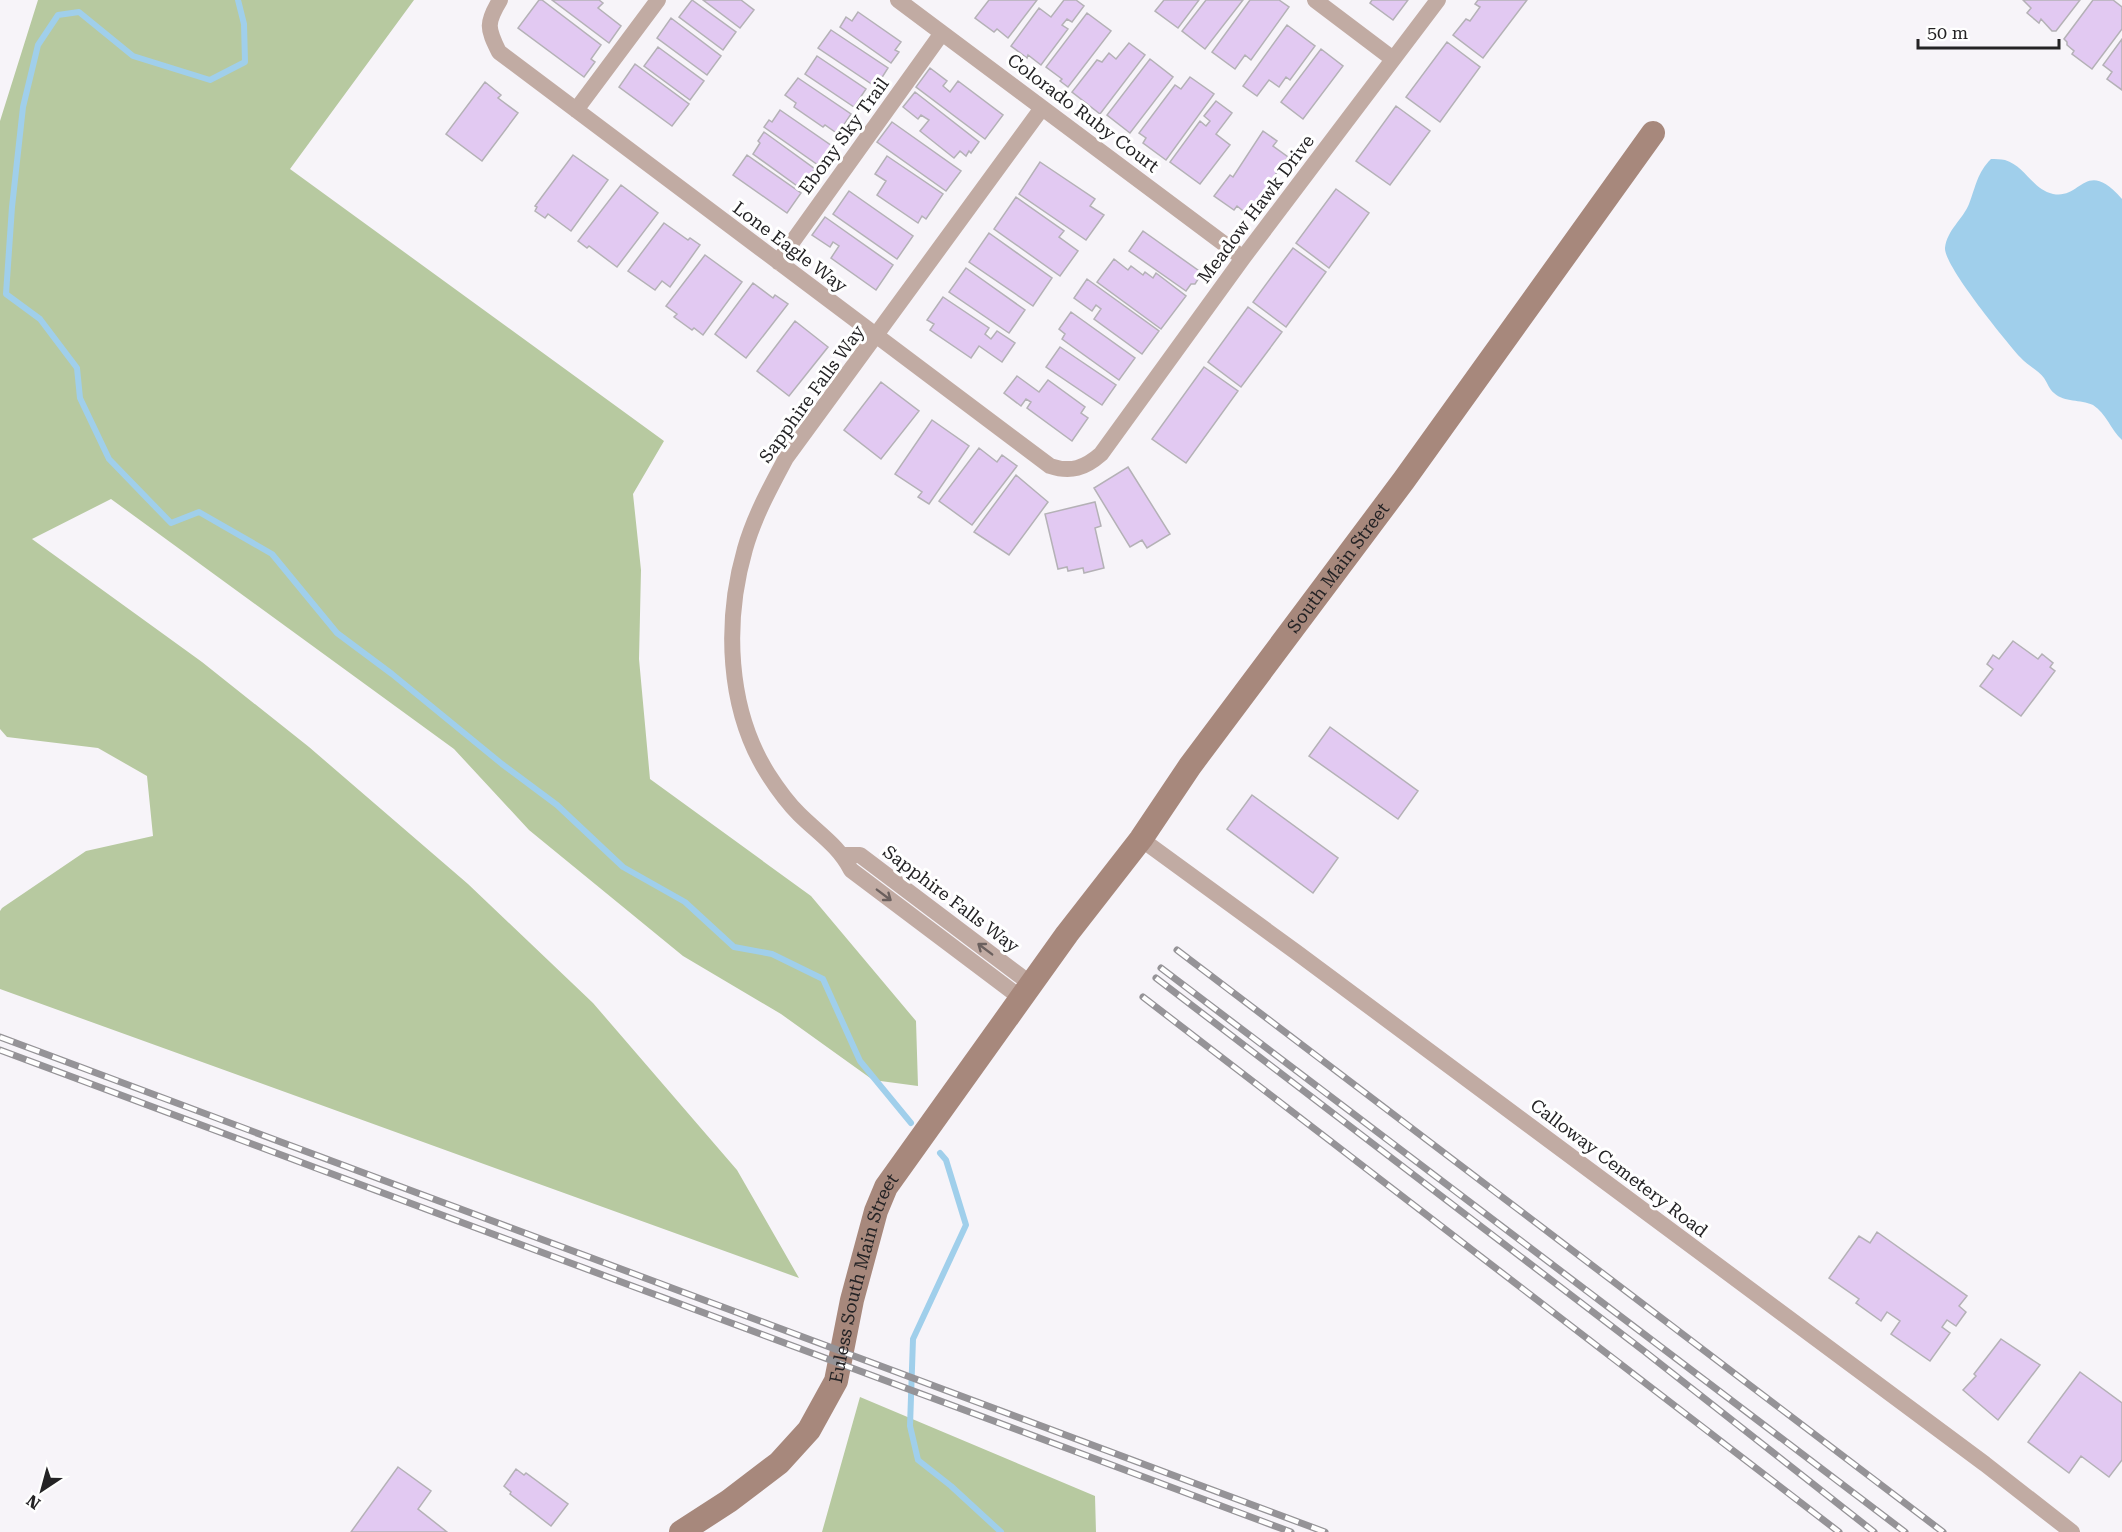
<svg xmlns="http://www.w3.org/2000/svg" width="2122" height="1532" font-family="'Roboto Serif',serif">
<rect width="100%" height="100%" fill="#f7f4f9"/>
<path fill="#b7c9a0" d="M 38,0 L 414,0 L 290,169 L 664,441 L 633,494 L 641,570 L 639,659 L 650,779 L 811,896 L 916,1021 L 918,1086 L 873,1080 L 781,1014 L 683,956 L 529,830 L 454,749 L 111,499 L 32,539 L 202,662 L 309,747 L 468,884 L 593,1003 L 737,1170 L 799,1278 L 0,989 L 0,911 L 2,908 L 86,851 L 153,836 L 147,776 L 98,748 L 7,737 L 0,729 L 0,121 Z
M 860,1397 L 1095,1496 L 1096,1532 L 822,1532 Z"/>
<path fill="#a0cfeb" d="M 1991,159 C 1995,159 2001,159 2005,160 C 2025,166 2033,190 2053,194 C 2082,200 2085,157 2122,199 L 2122,440 C 2111,430 2106,413 2093,405 C 2080,399 2065,403 2054,393 C 2049,389 2048,384 2044,378 C 2038,370 2027,365 2020,357 C 2006,341 1944,266 1945,248 C 1947,230 1963,219 1969,204 C 1976,186 1977,173 1991,159 Z"/>
<g fill="none" stroke-linecap="round" stroke-linejoin="round">
<path stroke="#a0cfeb" stroke-width="6" d="M 238,0 L 244,24 L 245,62 L 210,80 L 133,56 L 79,12 L 58,15 L 38,45 L 23,107 L 12,207 L 6,294 L 40,319 L 77,368 L 80,398 L 109,459 L 171,523 L 199,512 L 272,554 L 337,633 L 392,674 L 502,764 L 557,805 L 623,867 L 685,902 L 734,947 L 772,954 L 823,979 L 860,1061 L 911,1123
M 940,1153 L 946,1160 L 966,1225 L 913,1339 L 910,1426 L 918,1460 L 951,1486 L 1001,1532"/>
</g>
<path fill="#e2c9f2" stroke="#b4b1b6" stroke-width="1.5" d="M 539,0 L 542,0 L 601,45 L 591,59 L 595,62 L 584,77 L 518,28 Z
M 552,0 L 599,0 L 603,3 L 598,8 L 621,26 L 609,43 Z
M 692,0 L 736,32 L 723,50 L 679,17 Z
M 703,0 L 741,0 L 754,10 L 740,28 Z
M 989,0 L 1037,0 L 1008,38 L 997,29 L 994,32 L 975,18 Z
M 1064,0 L 1076,0 L 1084,6 L 1072,22 L 1067,19 L 1062,25 L 1068,29 L 1041,65 L 1028,55 L 1027,58 L 1011,46 L 1039,8 L 1051,17 Z
M 1164,0 L 1199,0 L 1178,28 L 1155,11 Z
M 1206,0 L 1243,0 L 1205,49 L 1182,31 Z
M 1250,0 L 1279,0 L 1289,7 L 1251,60 L 1245,55 L 1235,69 L 1212,52 Z
M 1372,0 L 1408,0 L 1393,20 L 1370,3 Z
M 1478,0 L 1527,0 L 1483,58 L 1453,35 L 1466,19 L 1470,21 L 1480,7 L 1475,4 Z
M 2023,0 L 2080,0 L 2056,31 L 2052,31 L 2041,19 L 2039,23 L 2027,13 L 2031,8 Z
M 2093,0 L 2113,0 L 2122,7 L 2122,29 L 2092,69 L 2072,54 L 2074,51 L 2067,45 L 2067,42 L 2064,39 Z
M 858,12 L 901,42 L 895,50 L 899,52 L 891,63 L 840,27 L 846,17 L 852,21 Z
M 1087,13 L 1111,31 L 1068,87 L 1060,81 L 1062,79 L 1046,67 Z
M 671,18 L 721,56 L 707,75 L 657,38 Z
M 1287,25 L 1315,46 L 1290,80 L 1286,77 L 1279,87 L 1269,80 L 1257,96 L 1243,86 Z
M 831,30 L 888,68 L 876,87 L 818,48 Z
M 2122,39 L 2122,90 L 2107,79 L 2112,72 L 2103,65 Z
M 1447,42 L 1480,67 L 1440,122 L 1406,97 Z
M 1129,43 L 1145,55 L 1100,114 L 1072,92 L 1097,60 L 1102,62 L 1109,53 L 1116,59 Z
M 658,47 L 704,81 L 690,100 L 644,66 Z
M 1321,49 L 1343,66 L 1303,119 L 1281,102 Z
M 817,56 L 866,89 L 854,107 L 805,74 Z
M 1150,59 L 1173,77 L 1130,133 L 1107,115 Z
M 635,64 L 689,104 L 672,126 L 619,87 Z
M 930,68 L 947,81 L 943,86 L 950,92 L 958,81 L 1003,115 L 985,139 L 916,87 Z
M 1190,77 L 1214,94 L 1166,160 L 1143,143 L 1146,138 L 1139,133 L 1175,85 L 1181,89 Z
M 798,78 L 851,114 L 838,134 L 825,125 L 823,127 L 794,107 L 796,103 L 785,95 Z
M 485,82 L 501,95 L 498,98 L 518,113 L 482,161 L 446,134 Z
M 915,92 L 979,142 L 971,153 L 969,151 L 966,156 L 960,151 L 954,158 L 920,131 L 929,120 L 921,115 L 918,119 L 903,107 Z
M 1216,101 L 1232,113 L 1216,134 L 1230,145 L 1200,184 L 1170,162 L 1200,121 L 1206,126 L 1210,121 L 1204,116 Z
M 1396,106 L 1430,131 L 1390,185 L 1356,161 Z
M 780,110 L 832,146 L 818,165 L 764,127 L 769,120 L 772,122 Z
M 892,122 L 961,171 L 946,191 L 877,142 Z
M 1263,131 L 1277,141 L 1273,146 L 1288,157 L 1247,214 L 1237,206 L 1234,210 L 1214,196 L 1230,175 L 1233,177 Z
M 764,132 L 815,169 L 800,188 L 753,154 L 760,143 L 758,141 Z
M 573,155 L 608,180 L 571,231 L 548,214 L 545,218 L 535,211 L 537,207 L 535,206 Z
M 747,155 L 801,193 L 787,213 L 733,175 Z
M 887,156 L 943,194 L 926,219 L 922,216 L 918,223 L 877,195 L 886,181 L 875,174 Z
M 1040,162 L 1095,199 L 1090,206 L 1104,215 L 1086,240 L 1019,194 Z
M 621,185 L 658,213 L 617,267 L 589,246 L 587,248 L 578,241 Z
M 1336,189 L 1369,213 L 1329,268 L 1296,243 Z
M 849,191 L 913,236 L 897,259 L 833,214 Z
M 1016,197 L 1064,231 L 1059,237 L 1078,251 L 1060,276 L 994,229 Z
M 825,217 L 893,265 L 876,290 L 831,258 L 839,246 L 833,242 L 830,247 L 812,235 Z
M 664,223 L 688,240 L 690,238 L 700,245 L 670,287 L 662,281 L 655,290 L 628,271 Z
M 1143,231 L 1202,273 L 1195,284 L 1191,284 L 1186,291 L 1129,251 Z
M 989,233 L 1052,278 L 1033,306 L 969,262 Z
M 1293,248 L 1326,272 L 1286,327 L 1253,302 Z
M 705,255 L 742,282 L 703,335 L 694,328 L 692,330 L 674,317 L 677,314 L 666,306 Z
M 1114,259 L 1128,270 L 1131,266 L 1143,275 L 1145,272 L 1153,278 L 1156,273 L 1186,296 L 1161,329 L 1097,282 Z
M 966,268 L 1025,310 L 1009,333 L 949,292 Z
M 1087,279 L 1159,331 L 1142,354 L 1094,319 L 1101,309 L 1096,305 L 1092,311 L 1074,298 Z
M 753,283 L 773,298 L 775,295 L 788,304 L 746,358 L 715,334 Z
M 943,297 L 989,328 L 985,334 L 991,339 L 997,331 L 1015,343 L 1002,362 L 979,346 L 971,358 L 930,330 L 934,324 L 927,320 Z
M 1248,307 L 1282,332 L 1241,387 L 1208,362 Z
M 1071,312 L 1135,358 L 1119,380 L 1062,339 L 1065,334 L 1059,329 Z
M 795,321 L 828,347 L 789,396 L 757,371 Z
M 1060,347 L 1116,385 L 1102,405 L 1046,367 Z
M 1204,367 L 1238,391 L 1186,463 L 1152,439 Z
M 1017,376 L 1039,392 L 1048,380 L 1085,407 L 1081,413 L 1088,418 L 1072,441 L 1027,408 L 1031,402 L 1026,399 L 1021,406 L 1004,393 Z
M 881,382 L 919,411 L 881,459 L 844,430 Z
M 932,420 L 969,446 L 929,504 L 918,497 L 922,492 L 895,474 Z
M 979,448 L 997,462 L 1002,455 L 1017,466 L 972,525 L 939,501 Z
M 1128,467 L 1170,534 L 1147,548 L 1142,540 L 1130,547 L 1094,488 Z
M 1016,475 L 1048,502 L 1009,555 L 974,532 Z
M 1095,502 L 1101,526 L 1095,528 L 1104,568 L 1084,573 L 1083,568 L 1068,571 L 1067,567 L 1058,569 L 1045,514 Z
M 2013,641 L 2038,659 L 2042,654 L 2053,663 L 2050,667 L 2055,671 L 2021,716 L 1980,686 L 1993,669 L 1987,664 L 1993,655 L 1999,659 Z
M 1330,727 L 1418,791 L 1398,819 L 1309,756 Z
M 1252,795 L 1338,858 L 1313,893 L 1227,829 Z
M 1877,1232 L 1967,1296 L 1959,1306 L 1966,1312 L 1956,1326 L 1947,1320 L 1942,1327 L 1950,1333 L 1930,1361 L 1891,1334 L 1900,1321 L 1887,1312 L 1881,1321 L 1856,1303 L 1859,1299 L 1829,1278 L 1859,1236 L 1870,1243 Z
M 2001,1339 L 2040,1365 L 1998,1420 L 1963,1390 L 1976,1376 L 1974,1374 Z
M 2080,1372 L 2122,1403 L 2122,1460 L 2109,1477 L 2081,1456 L 2069,1473 L 2028,1442 Z
M 398,1467 L 431,1491 L 418,1509 L 447,1532 L 351,1532 Z
M 516,1469 L 524,1475 L 526,1473 L 568,1504 L 551,1526 L 510,1494 L 511,1492 L 504,1486 Z"/>
<g fill="none" stroke-linecap="round" stroke-linejoin="round">
<path stroke="#c1aba3" stroke-width="16" d="M 500,0 C 486,23 487,28 499,52 L 1050,466 C 1071,473 1085,468 1101,454 L 1243,258 L 1438,0
M 898,0 L 1243,258
M 1315,0 L 1393,59
M 576,110 L 658,0
M 778,262 L 942,33
M 1141,839 L 1296,952 L 1985,1464 L 2072,1532
M 843,855 L 860,855 L 1031,984
M 1021,998 L 851,870 C 839,846 818,833 799,814 C 788,803 777,788 768,774 C 727,709 724,622 745,549 C 754,517 770,488 786,458 L 1042,108"/>
<path stroke="#a7887c" stroke-width="24" id="s1" d="M 681,1532 L 729,1501 L 779,1463 L 809,1430 L 836,1381 L 852,1300 L 876,1211 L 886,1187 L 1067,934 L 1141,839 L 1190,766 L 1404,480 L 1653,133"/>
<defs>
<path id="rail" d="M 1177,950 L 1943,1532
M 1161,968 L 1905,1532
M 1156,978 L 1644,1351 L 1874,1532
M 1143,997 L 1839,1532
M 0,1037 L 1325,1532
M 0,1050 L 1291,1532"/>
</defs>
<use href="#rail" stroke="#959397" stroke-width="7"/>
<use href="#rail" stroke="#fff" stroke-width="4.5" stroke-dasharray="14" stroke-linecap="butt"/>
</g>
<defs><path id="oneway-shaft" d="M-6 0H5M1.5-3L5.5 0L1.5 3" fill="none" stroke-width="1.6" stroke-linecap="round" stroke-linejoin="round" transform="scale(1.5)"/></defs>
<g stroke="#6b605e">
<use href="#oneway-shaft" transform="translate(884 895) rotate(37)"/>
<use href="#oneway-shaft" transform="translate(985 949) rotate(-143)"/>
</g>
<g text-anchor="middle" stroke-width="6" stroke-linejoin="round" paint-order="stroke">
<g font-size="18" fill="#242325" stroke="#fff">
<text transform="translate(1083 113) rotate(37)" y="6">Colorado Ruby Court</text>
<text transform="translate(844 136) rotate(-54)" y="6">Ebony Sky Trail</text>
<text transform="translate(1256 209) rotate(-53)" y="6">Meadow Hawk Drive</text>
<text transform="translate(790 247) rotate(37)" y="6">Lone Eagle Way</text>
<text transform="translate(812 394) rotate(-54)" y="6">Sapphire Falls Way</text>
<text dy="6" stroke="none"><textPath href="#s1" startOffset="1188">South Main Street</textPath></text>
<text transform="translate(951 899) rotate(37)" y="6">Sapphire Falls Way</text>
<text transform="translate(1619 1168) rotate(37)" y="6">Calloway Cemetery Road</text>
<text dy="6" stroke="none"><textPath href="#s1" startOffset="327">Euless South Main Street</textPath></text>
</g>
</g>
<g transform="translate(42 1490) rotate(216)" stroke="#ffffff" stroke-width="4.5" paint-order="stroke">
<path d="M0-4.5L10 22L0 15L-10 22Z" fill="#242325"/>
<text y="-9" font-size="16" font-weight="bold" text-anchor="middle" fill="#242325">N</text>
</g>
<path d="M1918 39v9h141v-9" fill="none" stroke="#242325" stroke-width="3"/>
<text x="1927" y="39" font-size="18" fill="#242325" stroke="#ffffff" stroke-width="4.5" paint-order="stroke">50 m</text>
</svg>
